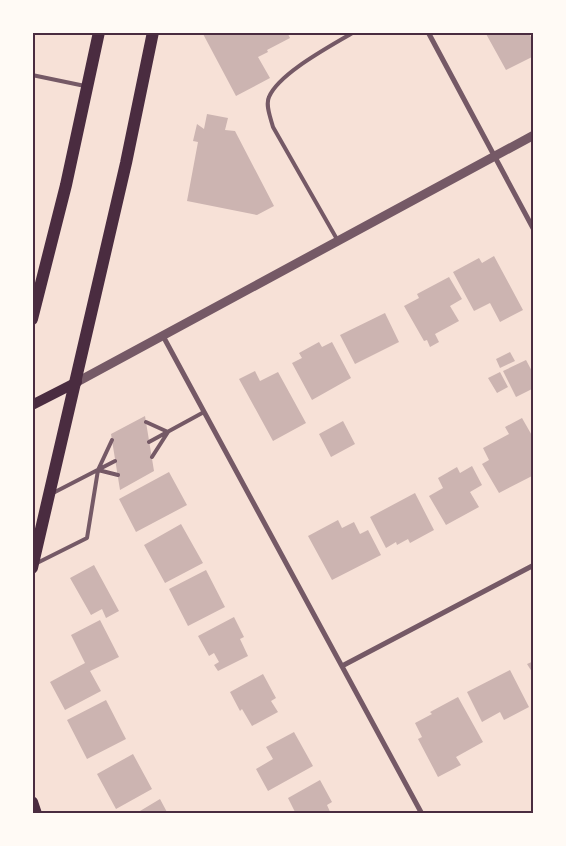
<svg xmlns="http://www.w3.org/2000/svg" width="566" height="846" font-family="Arial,sans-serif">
<rect width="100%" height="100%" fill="#f7e1d7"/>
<path fill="#ccb4b1" d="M 202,32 L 287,32 L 290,38 L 267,50 L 268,52 L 258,57 L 270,78 L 236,96 Z
M 485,32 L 528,32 L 534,42 L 534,56 L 506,70 Z
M 207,114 L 228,118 L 225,130 L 235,131 L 274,206 L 257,215 L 187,201 L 198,142 L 193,141 L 197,124 L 204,129 Z
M 494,256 L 523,310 L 500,322 L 490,303 L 474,311 L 453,272 L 479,258 L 482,263 Z
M 449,277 L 462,299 L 450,306 L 459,321 L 435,334 L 439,342 L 430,347 L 427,340 L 424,341 L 404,306 L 419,298 L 417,294 Z
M 385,313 L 399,342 L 355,364 L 340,335 Z
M 319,342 L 322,347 L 332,342 L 351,378 L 312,400 L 292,363 L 302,358 L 299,353 Z
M 510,352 L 515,361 L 500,368 L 496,359 Z
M 526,360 L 534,375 L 534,388 L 516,397 L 503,371 Z
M 255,371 L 260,381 L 278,372 L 306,423 L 273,441 L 239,379 Z
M 500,372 L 508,387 L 497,393 L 488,378 Z
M 145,416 L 154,471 L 120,490 L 111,434 Z
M 522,418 L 534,439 L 534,475 L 499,493 L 482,464 L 489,460 L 483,448 L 509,434 L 505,427 Z
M 343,421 L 355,444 L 331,457 L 319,434 Z
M 472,466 L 482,485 L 470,492 L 479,507 L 446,525 L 429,496 L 443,488 L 438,478 L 457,467 L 460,473 Z
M 169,472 L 187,505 L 136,532 L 119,499 Z
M 415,493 L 434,530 L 410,543 L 408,539 L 397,545 L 396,542 L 386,548 L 370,517 Z
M 338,520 L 342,528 L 354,522 L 360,534 L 368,530 L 381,555 L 332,580 L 308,536 Z
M 181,524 L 203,563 L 165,583 L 144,545 Z
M 94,565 L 119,611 L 106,618 L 102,609 L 91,615 L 70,578 Z
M 206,570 L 225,607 L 188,626 L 169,589 Z
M 234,617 L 244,637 L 240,639 L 248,656 L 218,671 L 214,665 L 219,662 L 214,653 L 209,656 L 198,636 Z
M 100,620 L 119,657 L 90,671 L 101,691 L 65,710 L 50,682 L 85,663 L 71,635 Z
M 534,661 L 534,675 L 527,664 Z
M 510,670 L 529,707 L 504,720 L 500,712 L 482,722 L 467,692 Z
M 263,674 L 276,698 L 271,701 L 278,712 L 252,726 L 242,709 L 240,711 L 230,692 Z
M 458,697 L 483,742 L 456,757 L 461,765 L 438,777 L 418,739 L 422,737 L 415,723 L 432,714 L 430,712 Z
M 106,700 L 126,739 L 87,759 L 67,720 Z
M 294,732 L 313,766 L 268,791 L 256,769 L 273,759 L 266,747 Z
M 133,754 L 152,789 L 116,809 L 97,774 Z
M 320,780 L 332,802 L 327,805 L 331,814 L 296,814 L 288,798 Z
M 160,799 L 168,814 L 135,814 Z"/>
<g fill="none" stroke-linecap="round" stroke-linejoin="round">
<path stroke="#755966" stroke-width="4" d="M 32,75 L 85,86
M 338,241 L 273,127 C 271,119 265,105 269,97 C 279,73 331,46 354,32
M 146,422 L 168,432 L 152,457
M 149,442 L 204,412
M 98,470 L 118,475
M 53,493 L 115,461
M 37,563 L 87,538 L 98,470 L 112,440"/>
<path stroke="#755966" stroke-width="5" d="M 428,32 L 534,230
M 163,336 L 422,814
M 342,666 L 534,565"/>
<path stroke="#755966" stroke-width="9" d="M 77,382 L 534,135"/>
<path stroke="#4a2c40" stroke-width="10" d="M 32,405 L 77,382"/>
<path stroke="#4a2c40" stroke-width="12" d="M 32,319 L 66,185 L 99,32
M 32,568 L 126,163 L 153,32
M 32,802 L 36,814"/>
</g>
<rect width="566" height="846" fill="none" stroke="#fffaf5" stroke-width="68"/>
<rect x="34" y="34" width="498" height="778" fill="none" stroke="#4a2c40" stroke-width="2"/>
</svg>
